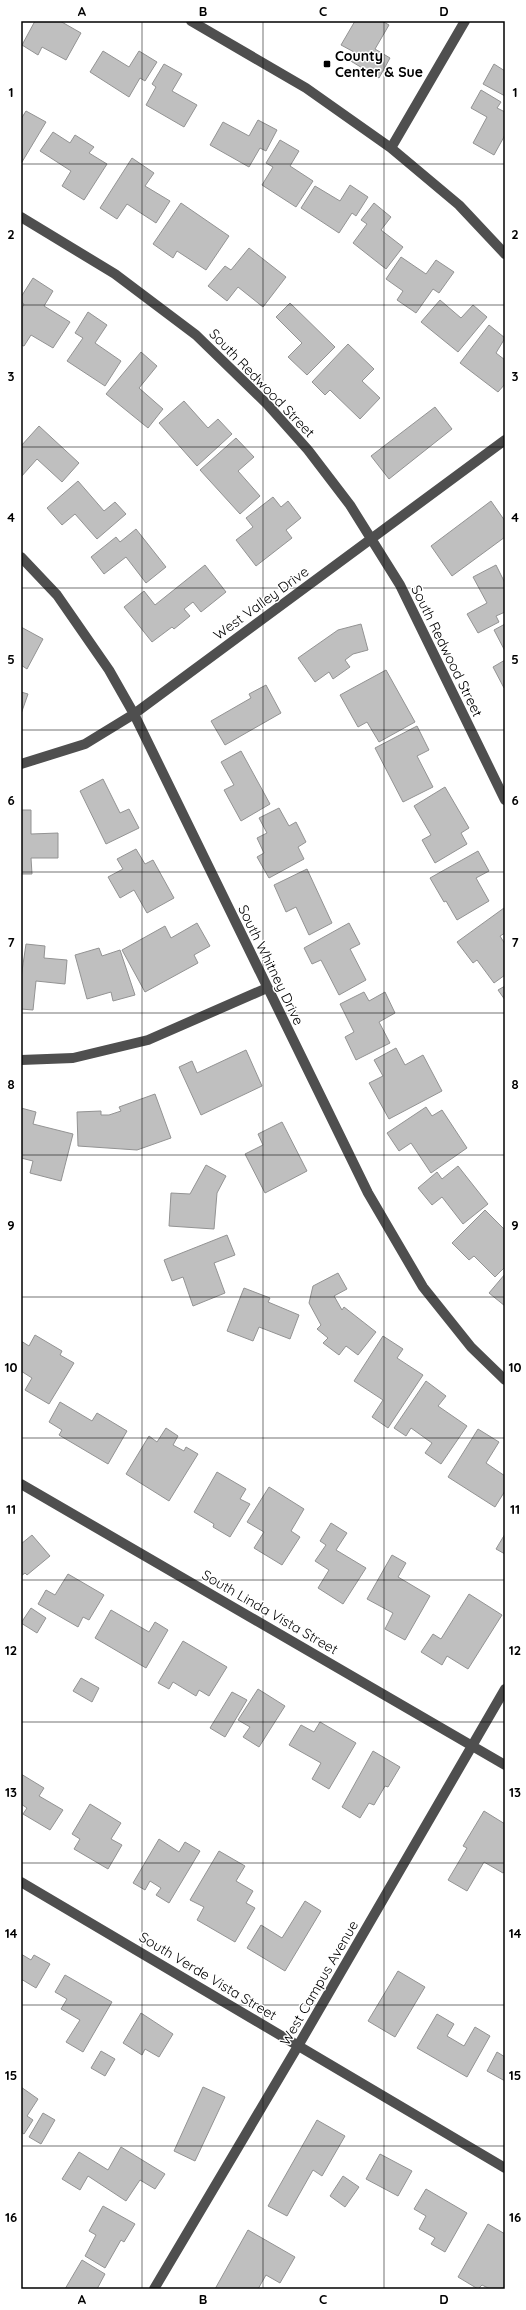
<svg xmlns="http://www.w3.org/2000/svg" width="526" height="2310" font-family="Quicksand,sans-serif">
<rect width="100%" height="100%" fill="#fff"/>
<path fill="#bfbfbf" stroke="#939393" d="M 35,21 L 60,21 L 81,33 L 66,60 L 42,47 L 38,55 L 22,45 Z
M 355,21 L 382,21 L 389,25 L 375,49 L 390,58 L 379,78 L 349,60 L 354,52 L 341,45 Z
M 103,51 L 129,67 L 139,51 L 157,62 L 145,81 L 140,78 L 129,97 L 90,72 Z
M 164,64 L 182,74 L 172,91 L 197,105 L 184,127 L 146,105 L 156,87 L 152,84 Z
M 494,64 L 505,71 L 505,96 L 483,84 Z
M 481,90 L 501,102 L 497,108 L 505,112 L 505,135 L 494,155 L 473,143 L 487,117 L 471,108 Z
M 26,111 L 46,122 L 22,162 L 21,119 Z
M 258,120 L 277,130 L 266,151 L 260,148 L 249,167 L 210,145 L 223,122 L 249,136 Z
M 53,132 L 70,143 L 75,135 L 94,147 L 89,153 L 107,164 L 84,200 L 62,186 L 71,171 L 40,151 Z
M 280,140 L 299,151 L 290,166 L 313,181 L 296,207 L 262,185 L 273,167 L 266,163 Z
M 132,158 L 154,173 L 145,186 L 170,201 L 156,223 L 127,204 L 117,219 L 100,208 Z
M 350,185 L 368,197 L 356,216 L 352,213 L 339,233 L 301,208 L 315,186 L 340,201 Z
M 181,203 L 229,236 L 206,270 L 177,251 L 173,258 L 153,244 Z
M 374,203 L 391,217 L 381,230 L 403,247 L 386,269 L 353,243 L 367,224 L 361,220 Z
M 249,248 L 286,277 L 263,307 L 238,287 L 227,301 L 208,286 L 225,266 L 231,270 Z
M 401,257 L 426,274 L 436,260 L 454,272 L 439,293 L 433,289 L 416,313 L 397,300 L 403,291 L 386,279 Z
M 33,278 L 53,291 L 44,306 L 70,322 L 53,348 L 31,335 L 24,346 L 21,345 L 21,310 L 24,304 L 21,302 L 21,297 Z
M 440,300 L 461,318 L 473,305 L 487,317 L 458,352 L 421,322 Z
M 290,303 L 335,347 L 307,375 L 288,357 L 302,343 L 276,317 Z
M 88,312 L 107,325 L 95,343 L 121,361 L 105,386 L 67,361 L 83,338 L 75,333 Z
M 489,325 L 505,338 L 496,353 L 505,360 L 505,384 L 498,392 L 460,363 Z
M 348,344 L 374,369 L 362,381 L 380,398 L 360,419 L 330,390 L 325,395 L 312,382 Z
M 141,352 L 157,366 L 139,388 L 163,409 L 148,428 L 106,394 Z
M 184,401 L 208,428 L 218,419 L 232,434 L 197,466 L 159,423 Z
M 435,407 L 452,429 L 389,479 L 371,456 Z
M 39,426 L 79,463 L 62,482 L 37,459 L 21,477 L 21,446 Z
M 236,438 L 254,457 L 238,471 L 260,496 L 240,514 L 200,470 Z
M 78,481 L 104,511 L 115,502 L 126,514 L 97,539 L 75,514 L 62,525 L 47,508 Z
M 273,497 L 281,507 L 288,501 L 301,518 L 286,530 L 292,538 L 256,566 L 236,540 L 253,527 L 246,518 Z
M 491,501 L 505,521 L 505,537 L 452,576 L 431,546 Z
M 136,529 L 166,567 L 146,583 L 126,557 L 104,574 L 91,557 L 116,537 L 120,542 Z
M 205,565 L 226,592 L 201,612 L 193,602 L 184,609 L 190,616 L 174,629 L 172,627 L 152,642 L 124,607 L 144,591 L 155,605 Z
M 496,565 L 505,583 L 505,612 L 496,616 L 499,622 L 478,633 L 467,614 L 487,603 L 473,577 Z
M 361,624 L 368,650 L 353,654 L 345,660 L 350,667 L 333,679 L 329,672 L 315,682 L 298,658 L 338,630 Z
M 505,624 L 505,651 L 494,630 Z
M 21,627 L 43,639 L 27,669 L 21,665 Z
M 505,660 L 505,688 L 504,688 L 493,667 Z
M 386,670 L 415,722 L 379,742 L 367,722 L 358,727 L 340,695 Z
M 266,685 L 281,713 L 225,745 L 211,721 L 251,698 L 249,694 Z
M 21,692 L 28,694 L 21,714 Z
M 417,726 L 429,750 L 417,756 L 433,787 L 403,802 L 375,748 Z
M 241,751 L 270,804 L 241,821 L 224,790 L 234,785 L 221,762 Z
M 103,779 L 120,813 L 129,809 L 139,828 L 106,844 L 80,791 Z
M 445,787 L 469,828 L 461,833 L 467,844 L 435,863 L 422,840 L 431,835 L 414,806 Z
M 279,808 L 289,826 L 296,822 L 306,842 L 298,847 L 304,859 L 269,878 L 257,857 L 264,853 L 257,838 L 267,833 L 259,818 Z
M 21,810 L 31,810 L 31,834 L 58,833 L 58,858 L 31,858 L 32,874 L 21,874 Z
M 136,849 L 145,864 L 153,860 L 174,898 L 147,913 L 134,890 L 120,898 L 108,877 L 123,869 L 117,859 Z
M 478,851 L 489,871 L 476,878 L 489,901 L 457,920 L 446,901 L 444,902 L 430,878 Z
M 307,869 L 332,923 L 309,935 L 296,907 L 286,912 L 274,885 Z
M 504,908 L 505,933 L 500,936 L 505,944 L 505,975 L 494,983 L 477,960 L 473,963 L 457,942 Z
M 197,923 L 210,946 L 194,955 L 198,963 L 145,992 L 122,950 L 165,926 L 171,938 Z
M 349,923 L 360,944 L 350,949 L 366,980 L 339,995 L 321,960 L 312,964 L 304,948 Z
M 26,944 L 45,946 L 44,958 L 67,960 L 65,984 L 36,981 L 33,1010 L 21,1009 L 21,978 Z
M 99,948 L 102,956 L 120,950 L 135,995 L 113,1001 L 111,992 L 87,999 L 75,955 Z
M 505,986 L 505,1000 L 498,990 Z
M 364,992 L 369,1001 L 385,992 L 395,1013 L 379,1022 L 390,1043 L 356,1060 L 345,1037 L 354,1032 L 340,1004 Z
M 396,1048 L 405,1065 L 423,1055 L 442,1091 L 389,1119 L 369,1083 L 383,1076 L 374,1060 Z
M 246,1050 L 262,1086 L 201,1115 L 179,1067 L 192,1061 L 197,1073 Z
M 155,1094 L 171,1138 L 137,1150 L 78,1146 L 77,1112 L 101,1111 L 101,1115 L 109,1115 L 121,1111 L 119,1107 Z
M 426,1107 L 432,1116 L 442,1110 L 467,1148 L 431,1173 L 411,1143 L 399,1151 L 387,1133 Z
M 21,1108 L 36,1112 L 33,1124 L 73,1134 L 61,1181 L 30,1173 L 33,1161 L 21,1158 Z
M 282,1122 L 307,1171 L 265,1193 L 245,1154 L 263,1145 L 258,1134 Z
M 206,1165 L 226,1176 L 217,1193 L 214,1229 L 169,1226 L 171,1193 L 190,1194 Z
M 458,1166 L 488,1204 L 463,1224 L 442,1197 L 432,1205 L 418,1188 L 437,1172 L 442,1179 Z
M 485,1210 L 505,1230 L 505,1267 L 495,1277 L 474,1256 L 469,1260 L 452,1243 Z
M 227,1235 L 235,1255 L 214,1263 L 225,1293 L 193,1306 L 183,1277 L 172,1281 L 164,1260 Z
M 338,1273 L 347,1289 L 334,1296 L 342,1310 L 344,1307 L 376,1332 L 358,1355 L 346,1346 L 339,1355 L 323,1343 L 328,1338 L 317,1329 L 321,1325 L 309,1303 L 313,1286 Z
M 505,1274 L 505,1306 L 489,1293 Z
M 244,1288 L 270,1298 L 268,1302 L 299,1315 L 290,1339 L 259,1327 L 253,1341 L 227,1331 Z
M 35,1335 L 62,1351 L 60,1355 L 74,1363 L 49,1404 L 25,1390 L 32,1378 L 21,1371 L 21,1341 L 29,1346 Z
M 383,1336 L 403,1349 L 397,1358 L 423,1375 L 388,1428 L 372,1417 L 383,1400 L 354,1381 Z
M 426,1381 L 446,1396 L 438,1406 L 467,1426 L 441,1464 L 425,1453 L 432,1443 L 411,1428 L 406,1436 L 394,1428 Z
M 60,1402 L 92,1421 L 97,1413 L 127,1431 L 108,1464 L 59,1435 L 62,1430 L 49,1422 Z
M 166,1428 L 178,1436 L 173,1445 L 184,1451 L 186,1447 L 198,1454 L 169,1501 L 126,1474 L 149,1436 L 157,1442 Z
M 478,1429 L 499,1442 L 486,1463 L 505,1476 L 505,1491 L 495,1507 L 448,1477 Z
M 217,1472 L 246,1489 L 240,1499 L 250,1504 L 230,1537 L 213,1527 L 214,1524 L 194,1512 Z
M 269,1487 L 304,1509 L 291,1531 L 300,1537 L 282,1565 L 254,1548 L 264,1532 L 247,1522 Z
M 331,1523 L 347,1533 L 336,1550 L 366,1568 L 343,1604 L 318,1588 L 329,1570 L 315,1561 L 326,1545 L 320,1541 Z
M 505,1534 L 505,1554 L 496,1549 Z
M 32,1535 L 50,1556 L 27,1575 L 25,1573 L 21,1576 L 21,1544 Z
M 392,1555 L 406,1563 L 398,1577 L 430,1596 L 405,1640 L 385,1629 L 393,1613 L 367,1599 Z
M 68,1574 L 104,1595 L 89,1620 L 83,1617 L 78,1627 L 38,1604 L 46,1590 L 55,1595 Z
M 469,1594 L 502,1615 L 468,1669 L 447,1656 L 442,1665 L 421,1652 L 433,1634 L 441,1639 Z
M 31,1608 L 46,1618 L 37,1633 L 21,1623 Z
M 111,1610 L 149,1632 L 155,1622 L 168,1630 L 146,1668 L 95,1638 Z
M 183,1641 L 227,1667 L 209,1696 L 199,1690 L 196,1696 L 173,1682 L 169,1689 L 158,1683 Z
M 81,1678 L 99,1688 L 92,1702 L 73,1691 Z
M 258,1689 L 285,1706 L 259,1747 L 243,1737 L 250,1727 L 238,1720 Z
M 232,1692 L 247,1700 L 225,1737 L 210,1728 Z
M 320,1722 L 356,1743 L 329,1789 L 312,1779 L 321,1763 L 289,1745 L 301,1725 L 314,1732 Z
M 373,1751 L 400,1767 L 388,1787 L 385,1786 L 374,1805 L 369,1803 L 360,1818 L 342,1807 Z
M 21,1774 L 44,1788 L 39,1796 L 63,1810 L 50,1830 L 23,1814 L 27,1808 L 21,1804 Z
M 90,1804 L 121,1823 L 111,1839 L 122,1845 L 108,1869 L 74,1849 L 80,1839 L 72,1834 Z
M 484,1811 L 505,1824 L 505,1871 L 503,1873 L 484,1862 L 467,1891 L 448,1880 L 467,1848 L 463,1846 Z
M 159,1839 L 179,1852 L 185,1842 L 200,1851 L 169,1903 L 156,1895 L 161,1888 L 150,1881 L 145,1890 L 133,1883 Z
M 219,1851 L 245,1866 L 236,1881 L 253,1891 L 246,1903 L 255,1908 L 235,1942 L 197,1920 L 204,1907 L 190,1900 Z
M 305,1901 L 321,1911 L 285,1971 L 247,1948 L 261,1925 L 282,1938 Z
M 21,1954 L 31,1960 L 34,1955 L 50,1964 L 36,1988 L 21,1979 Z
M 398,1971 L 425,1987 L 395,2037 L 368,2021 Z
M 65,1975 L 112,2002 L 83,2052 L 66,2042 L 80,2020 L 61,2009 L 67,1999 L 55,1992 Z
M 141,2013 L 173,2034 L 159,2057 L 145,2049 L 142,2055 L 123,2043 Z
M 437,2014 L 454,2024 L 447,2036 L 464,2046 L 475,2027 L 490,2036 L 467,2077 L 417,2048 Z
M 101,2051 L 115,2059 L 105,2076 L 91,2068 Z
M 497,2052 L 505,2057 L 505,2081 L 487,2071 Z
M 21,2087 L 38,2099 L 27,2116 L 33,2120 L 24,2134 L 21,2132 Z
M 203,2087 L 225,2097 L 195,2161 L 174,2151 Z
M 43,2113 L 55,2120 L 41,2144 L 29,2137 Z
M 317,2120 L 345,2136 L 322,2176 L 313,2170 L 287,2216 L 268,2206 Z
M 121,2147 L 165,2174 L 155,2189 L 140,2180 L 126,2201 L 88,2176 L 80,2190 L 62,2179 L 79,2152 L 108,2170 Z
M 380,2154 L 412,2171 L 398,2196 L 366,2179 Z
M 343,2176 L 359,2187 L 345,2207 L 330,2196 Z
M 426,2189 L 467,2213 L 445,2252 L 431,2244 L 435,2238 L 419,2229 L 426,2216 L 414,2209 Z
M 103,2206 L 135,2224 L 124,2242 L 121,2240 L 105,2268 L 85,2256 L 96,2235 L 89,2231 Z
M 488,2224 L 505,2234 L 505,2289 L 490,2289 L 482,2285 L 478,2289 L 458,2277 Z
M 248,2230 L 295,2257 L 280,2283 L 266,2275 L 258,2289 L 215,2289 Z
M 82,2260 L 105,2274 L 97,2289 L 65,2289 Z"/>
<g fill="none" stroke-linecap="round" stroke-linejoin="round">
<path stroke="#4f4f4f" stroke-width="10" d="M 191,21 L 306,88 L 391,148 L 459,205 L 505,254
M 391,148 L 465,21
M 21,217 L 115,274 L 196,335 L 267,404 L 308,450 L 350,505 L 400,585 L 505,800
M 21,557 L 57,595 L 109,670 L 134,714 L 368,1193 L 423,1287 L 471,1347 L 505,1380
M 21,764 L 85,744 L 134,714 L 505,440
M 21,1060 L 73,1058 L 148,1040 L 267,988
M 21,1484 L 505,1765
M 21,1882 L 505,2168
M 154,2289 L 298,2046 L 505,1689"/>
</g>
<path fill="none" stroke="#000" stroke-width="1" stroke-opacity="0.55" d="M 142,21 L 142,2289M 263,21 L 263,2289M 384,21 L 384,2289M 21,164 L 505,164M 21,305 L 505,305M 21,447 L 505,447M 21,588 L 505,588M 21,730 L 505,730M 21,872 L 505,872M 21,1013 L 505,1013M 21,1155 L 505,1155M 21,1297 L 505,1297M 21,1438 L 505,1438M 21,1580 L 505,1580M 21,1722 L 505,1722M 21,1863 L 505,1863M 21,2005 L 505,2005M 21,2146 L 505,2146"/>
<rect fill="#000" stroke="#fff" stroke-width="1.5" x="323" y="60" width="8" height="8" rx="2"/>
<g text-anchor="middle" stroke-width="3" stroke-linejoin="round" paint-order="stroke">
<g font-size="14" font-weight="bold" fill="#000" stroke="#fff" text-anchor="start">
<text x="335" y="61">County<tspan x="335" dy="16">Center &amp; Sue</tspan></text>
</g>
<g font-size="14" fill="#000" stroke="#fff">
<text transform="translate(262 383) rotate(46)" y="5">South Redwood Street</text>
<text transform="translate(261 603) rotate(-36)" y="5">West Valley Drive</text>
<text transform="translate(447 651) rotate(64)" y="5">South Redwood Street</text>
<text transform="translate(271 965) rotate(64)" y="5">South Whitney Drive</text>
<text transform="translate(270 1612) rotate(30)" y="5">South Linda Vista Street</text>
<text transform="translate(208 1976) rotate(31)" y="5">South Verde Vista Street</text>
<text transform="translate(319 1983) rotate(-60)" y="5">West Campus Avenue</text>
</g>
</g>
<rect width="526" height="2310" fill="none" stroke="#ffffff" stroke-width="44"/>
<rect x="22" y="22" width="482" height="2266" fill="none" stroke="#000" stroke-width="1.5"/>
<g font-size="13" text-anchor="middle" font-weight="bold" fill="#000">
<text x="82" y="16">A</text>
<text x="203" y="16">B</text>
<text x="323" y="16">C</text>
<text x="444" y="16">D</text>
<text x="11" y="97">1</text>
<text x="515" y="97">1</text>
<text x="11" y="239">2</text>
<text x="515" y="239">2</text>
<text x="11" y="381">3</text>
<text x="515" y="381">3</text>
<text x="11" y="522">4</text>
<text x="515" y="522">4</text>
<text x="11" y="664">5</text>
<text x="515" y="664">5</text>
<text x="11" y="805">6</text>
<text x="515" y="805">6</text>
<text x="11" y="947">7</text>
<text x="515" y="947">7</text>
<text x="11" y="1089">8</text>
<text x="515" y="1089">8</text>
<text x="11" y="1230">9</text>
<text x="515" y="1230">9</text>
<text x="11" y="1372">10</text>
<text x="515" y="1372">10</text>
<text x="11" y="1514">11</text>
<text x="515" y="1514">11</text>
<text x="11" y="1655">12</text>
<text x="515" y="1655">12</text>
<text x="11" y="1797">13</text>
<text x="515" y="1797">13</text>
<text x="11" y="1938">14</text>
<text x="515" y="1938">14</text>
<text x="11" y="2080">15</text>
<text x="515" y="2080">15</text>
<text x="11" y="2222">16</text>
<text x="515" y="2222">16</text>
<text x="82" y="2304">A</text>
<text x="203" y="2304">B</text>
<text x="323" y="2304">C</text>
<text x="444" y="2304">D</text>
</g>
</svg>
